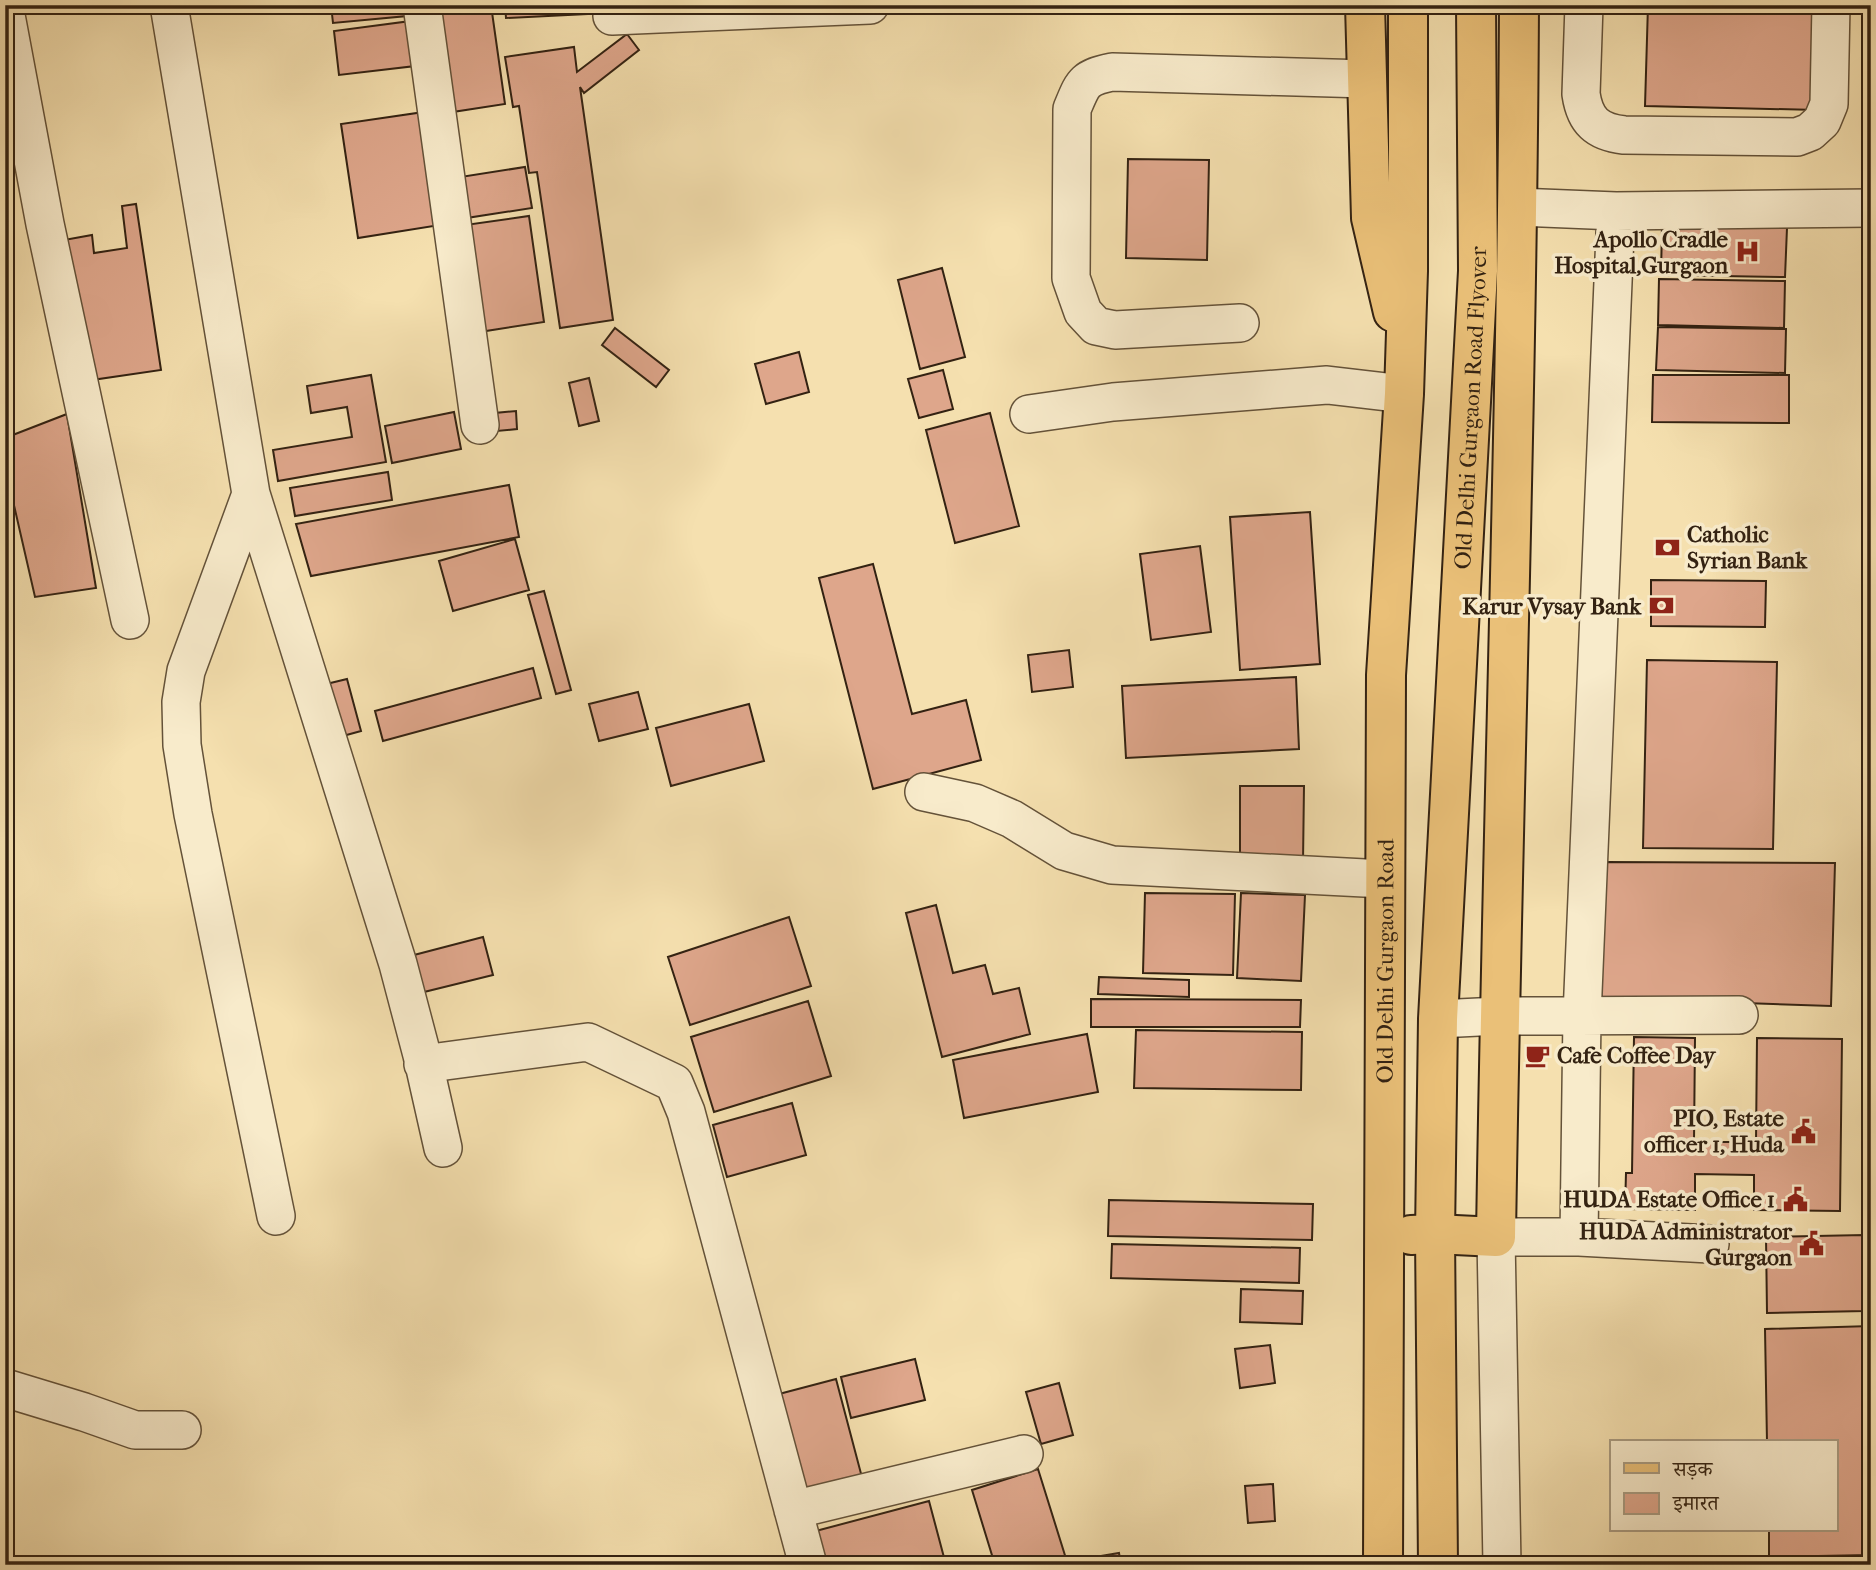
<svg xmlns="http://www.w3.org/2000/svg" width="1876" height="1570" font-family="'IM FELL French Canon','Noto Serif Devanagari',serif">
<rect width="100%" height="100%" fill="#f5e0af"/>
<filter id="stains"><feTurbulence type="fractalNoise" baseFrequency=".00286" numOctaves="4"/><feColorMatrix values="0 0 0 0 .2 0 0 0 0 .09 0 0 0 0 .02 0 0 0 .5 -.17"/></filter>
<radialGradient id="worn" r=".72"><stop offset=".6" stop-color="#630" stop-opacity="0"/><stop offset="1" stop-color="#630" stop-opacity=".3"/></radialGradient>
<path fill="#dea68b" stroke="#332212" stroke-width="2" d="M 331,5 L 406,5 L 407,16 L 333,23 Z
M 431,5 L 491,5 L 505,104 L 446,113 Z
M 505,5 L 606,5 L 607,13 L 506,18 Z
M 1648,5 L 1820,5 L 1817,110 L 1645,106 Z
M 411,21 L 415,66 L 339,75 L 334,31 Z
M 627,34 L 639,50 L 584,93 L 580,87 L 613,320 L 560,328 L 537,172 L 529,173 L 519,106 L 513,107 L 505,57 L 574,47 L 577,72 Z
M 424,112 L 440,225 L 358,238 L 341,124 Z
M 1128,159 L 1209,160 L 1207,260 L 1126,258 Z
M 525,167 L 532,208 L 460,219 L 454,178 Z
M 136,204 L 161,370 L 85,381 L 64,240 L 92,235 L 94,253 L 127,248 L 122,206 Z
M 529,216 L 544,322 L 473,333 L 458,226 Z
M 1662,226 L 1787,228 L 1785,277 L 1661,275 Z
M 942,268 L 965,357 L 920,369 L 898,280 Z
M 1659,279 L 1785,281 L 1784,328 L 1658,325 Z
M 1658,327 L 1786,329 L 1785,373 L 1656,370 Z
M 615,328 L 669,370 L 656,387 L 602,345 Z
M 799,352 L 809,392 L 766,404 L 755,364 Z
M 943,370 L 953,409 L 919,418 L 908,379 Z
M 371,375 L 386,462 L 278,481 L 273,450 L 352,437 L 347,407 L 311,413 L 307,386 Z
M 1653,375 L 1789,375 L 1789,423 L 1652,422 Z
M 589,378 L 599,421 L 579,426 L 569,383 Z
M 516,411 L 517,429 L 497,431 L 495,413 Z
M 454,412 L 461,449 L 392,463 L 385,426 Z
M 990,413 L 1019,526 L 955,543 L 926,430 Z
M 67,414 L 96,588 L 35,597 L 5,466 L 5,438 Z
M 388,472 L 392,500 L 295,516 L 290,488 Z
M 509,485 L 519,537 L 311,576 L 296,524 Z
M 1310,512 L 1320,664 L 1240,670 L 1230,517 Z
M 515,539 L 529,590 L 453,611 L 439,561 Z
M 1200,546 L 1211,632 L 1151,640 L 1140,554 Z
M 873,564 L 912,714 L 966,700 L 981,760 L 873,789 L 819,578 Z
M 1651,580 L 1766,581 L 1765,627 L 1651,626 Z
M 544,591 L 571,690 L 556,694 L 528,595 Z
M 1069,650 L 1073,687 L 1032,692 L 1028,655 Z
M 1647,660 L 1777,662 L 1773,849 L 1643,848 Z
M 533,668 L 541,698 L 383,741 L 375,711 Z
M 1296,677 L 1299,749 L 1126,758 L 1122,686 Z
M 347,679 L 361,731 L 332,739 L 318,686 Z
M 638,692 L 648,729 L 599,741 L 589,704 Z
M 749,704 L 764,761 L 671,786 L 656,728 Z
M 1240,786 L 1304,786 L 1303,862 L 1240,863 Z
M 1605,862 L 1835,863 L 1831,1006 L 1600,998 Z
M 1145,893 L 1235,894 L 1233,975 L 1143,973 Z
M 1241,893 L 1305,895 L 1301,981 L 1237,978 Z
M 936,905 L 953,973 L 985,965 L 993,994 L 1019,988 L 1030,1034 L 942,1057 L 906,913 Z
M 789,917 L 811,986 L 690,1025 L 668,957 Z
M 483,937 L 493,975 L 424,992 L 414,955 Z
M 1099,977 L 1189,980 L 1189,997 L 1098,994 Z
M 1091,999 L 1301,1000 L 1300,1027 L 1091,1027 Z
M 808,1001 L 831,1076 L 714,1112 L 691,1037 Z
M 1136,1030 L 1302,1032 L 1301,1090 L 1134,1088 Z
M 1087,1034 L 1098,1092 L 964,1118 L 953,1060 Z
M 1634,1037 L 1695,1038 L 1694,1142 L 1756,1142 L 1757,1038 L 1842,1039 L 1840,1211 L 1754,1210 L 1754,1175 L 1695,1174 L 1695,1210 L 1625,1209 L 1626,1173 L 1632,1173 Z
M 792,1103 L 806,1155 L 727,1177 L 713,1125 Z
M 1109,1200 L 1313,1204 L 1312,1240 L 1108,1236 Z
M 1864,1235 L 1865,1311 L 1767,1313 L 1766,1237 Z
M 1112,1244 L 1300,1248 L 1299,1283 L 1111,1278 Z
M 1241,1289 L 1303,1291 L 1302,1324 L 1240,1322 Z
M 1871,1326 L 1871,1555 L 1769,1557 L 1769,1530 L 1836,1530 L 1836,1442 L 1767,1442 L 1765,1329 Z
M 1270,1345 L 1275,1383 L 1240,1388 L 1235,1349 Z
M 915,1359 L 925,1400 L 851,1418 L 841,1377 Z
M 836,1379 L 864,1485 L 807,1501 L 779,1394 Z
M 1059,1383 L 1073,1435 L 1041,1444 L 1026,1392 Z
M 1038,1469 L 1068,1565 L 995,1565 L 972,1490 Z
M 1273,1484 L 1275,1521 L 1248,1523 L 1245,1486 Z
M 929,1501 L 946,1565 L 821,1565 L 812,1532 Z
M 1119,1553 L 1121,1565 L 1084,1565 L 1083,1559 Z"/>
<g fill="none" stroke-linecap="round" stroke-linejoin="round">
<defs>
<path id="minor" d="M 169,5 L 251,494 L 398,964 L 422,1055 L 443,1148
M 422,5 L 480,425
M 1584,5 L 1581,94 C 1585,121 1597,132 1624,135 L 1797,137 L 1810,132 L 1822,121 L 1829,104 L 1831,5
M 5,10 L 45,224 L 130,620
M 612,16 L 870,5
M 1518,207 L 1616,211 L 1871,208
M 1240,323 L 1115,330 L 1096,326 L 1083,312 L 1071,278 L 1072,109 C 1083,83 1083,78 1112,72 L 1367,79
M 1029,414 L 1113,402 L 1327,385 L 1404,394
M 251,494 L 186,671 L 181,702 L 182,745 L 193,814 L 276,1216
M 924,792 L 975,803 L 1012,819 L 1064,851 L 1112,865 L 1384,879
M 1438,1019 L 1499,1016 L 1739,1015
M 423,1064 L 588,1042 L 674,1083 L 686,1112 L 808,1565
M 1579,1237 L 1582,1016 L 1616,211
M 5,1388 L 84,1412 L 135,1430 L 182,1430
M 793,1510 L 1024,1454
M 1502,1565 L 1496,1237 L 1579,1237 L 1710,1244"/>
<g id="major">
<path d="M 1365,5 L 1371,218 L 1393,312"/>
<path d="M 1411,1235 L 1435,1234 L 1496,1237 C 1502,826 1517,416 1519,5"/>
<path id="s1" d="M 1383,1565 L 1386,675 L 1404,394 L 1408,271 L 1408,5"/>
<path id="s2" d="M 1438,1565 L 1435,1234 L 1438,1019 L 1478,271 L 1476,5"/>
</g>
</defs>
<use href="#minor" stroke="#645239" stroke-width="40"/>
<use href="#major" stroke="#332212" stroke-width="42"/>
<use href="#minor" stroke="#f8ebcb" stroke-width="37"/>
<use href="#major" stroke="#eac078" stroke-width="38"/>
</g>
<defs>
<symbol id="hospital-bare" viewBox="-9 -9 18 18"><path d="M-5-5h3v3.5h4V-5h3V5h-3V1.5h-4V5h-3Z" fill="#8f2418" stroke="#f8ebcb" stroke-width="2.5" paint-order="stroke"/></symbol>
<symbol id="bank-bare" viewBox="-9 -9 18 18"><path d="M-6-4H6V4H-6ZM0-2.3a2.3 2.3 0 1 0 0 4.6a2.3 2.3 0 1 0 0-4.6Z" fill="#8f2418" stroke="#f8ebcb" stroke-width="2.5" paint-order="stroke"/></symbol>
<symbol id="cafe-bare" viewBox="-9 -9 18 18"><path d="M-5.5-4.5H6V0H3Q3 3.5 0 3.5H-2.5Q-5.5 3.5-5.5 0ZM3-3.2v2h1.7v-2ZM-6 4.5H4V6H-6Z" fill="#8f2418" stroke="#f8ebcb" stroke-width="2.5" paint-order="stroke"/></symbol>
<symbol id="civic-bare" viewBox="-9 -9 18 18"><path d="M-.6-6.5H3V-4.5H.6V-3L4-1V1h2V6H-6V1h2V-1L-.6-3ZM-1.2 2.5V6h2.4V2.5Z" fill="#8f2418" stroke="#f8ebcb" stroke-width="2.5" paint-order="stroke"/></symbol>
</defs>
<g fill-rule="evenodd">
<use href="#hospital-bare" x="1730" y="234" width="35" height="35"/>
<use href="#bank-bare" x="1650" y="530" width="35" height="35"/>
<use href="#bank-bare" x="1644" y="588" width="35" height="35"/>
<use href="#cafe-bare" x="1520" y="1038" width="35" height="35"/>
<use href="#civic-bare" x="1786" y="1114" width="35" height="35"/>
<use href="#civic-bare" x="1778" y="1182" width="35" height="35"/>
<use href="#civic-bare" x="1794" y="1226" width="35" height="35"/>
</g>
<g text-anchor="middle" stroke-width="7" stroke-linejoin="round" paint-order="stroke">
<g font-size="23" font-weight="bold" fill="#332212" stroke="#f8ebcb" text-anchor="end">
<text x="1728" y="247">Apollo Cradle<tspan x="1728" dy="26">Hospital,Gurgaon</tspan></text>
<text x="1687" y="542" text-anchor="start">Catholic<tspan x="1687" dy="26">Syrian Bank</tspan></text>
<text x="1641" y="614">Karur Vysay Bank</text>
<text x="1557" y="1063" text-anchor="start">Cafe Coffee Day</text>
<text x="1784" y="1126">PIO, Estate<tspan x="1784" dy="26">officer 1, Huda</tspan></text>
<text x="1775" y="1207">HUDA Estate Office 1</text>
<text x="1792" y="1239">HUDA Administrator<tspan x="1792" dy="26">Gurgaon</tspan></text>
</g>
<g font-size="23" fill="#332212" stroke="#f8ebcb">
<text dy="8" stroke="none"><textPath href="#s2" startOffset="1158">Old Delhi Gurgaon Road Flyover</textPath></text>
<text dy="8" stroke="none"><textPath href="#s1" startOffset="604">Old Delhi Gurgaon Road</textPath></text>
</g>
</g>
<rect width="1876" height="1570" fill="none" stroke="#f5e0af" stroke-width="28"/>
<rect x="7" y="7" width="1862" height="1556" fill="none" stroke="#332212" stroke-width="3.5"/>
<rect x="14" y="14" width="1848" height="1542" fill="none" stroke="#332212" stroke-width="2"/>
<rect x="1610" y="1440" width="228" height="91" fill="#f8ebcb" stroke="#a99b81" stroke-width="2"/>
<rect x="1624" y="1463" width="35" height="10" fill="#eac078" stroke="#a99b81" stroke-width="2"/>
<text x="1673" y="1476" font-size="21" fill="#332212">सड़क</text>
<rect x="1624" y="1493" width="35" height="21" fill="#dea68b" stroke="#a99b81" stroke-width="2"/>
<text x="1673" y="1510" font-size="21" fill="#332212">इमारत</text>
<rect width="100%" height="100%" filter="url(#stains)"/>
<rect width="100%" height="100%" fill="url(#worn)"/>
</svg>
